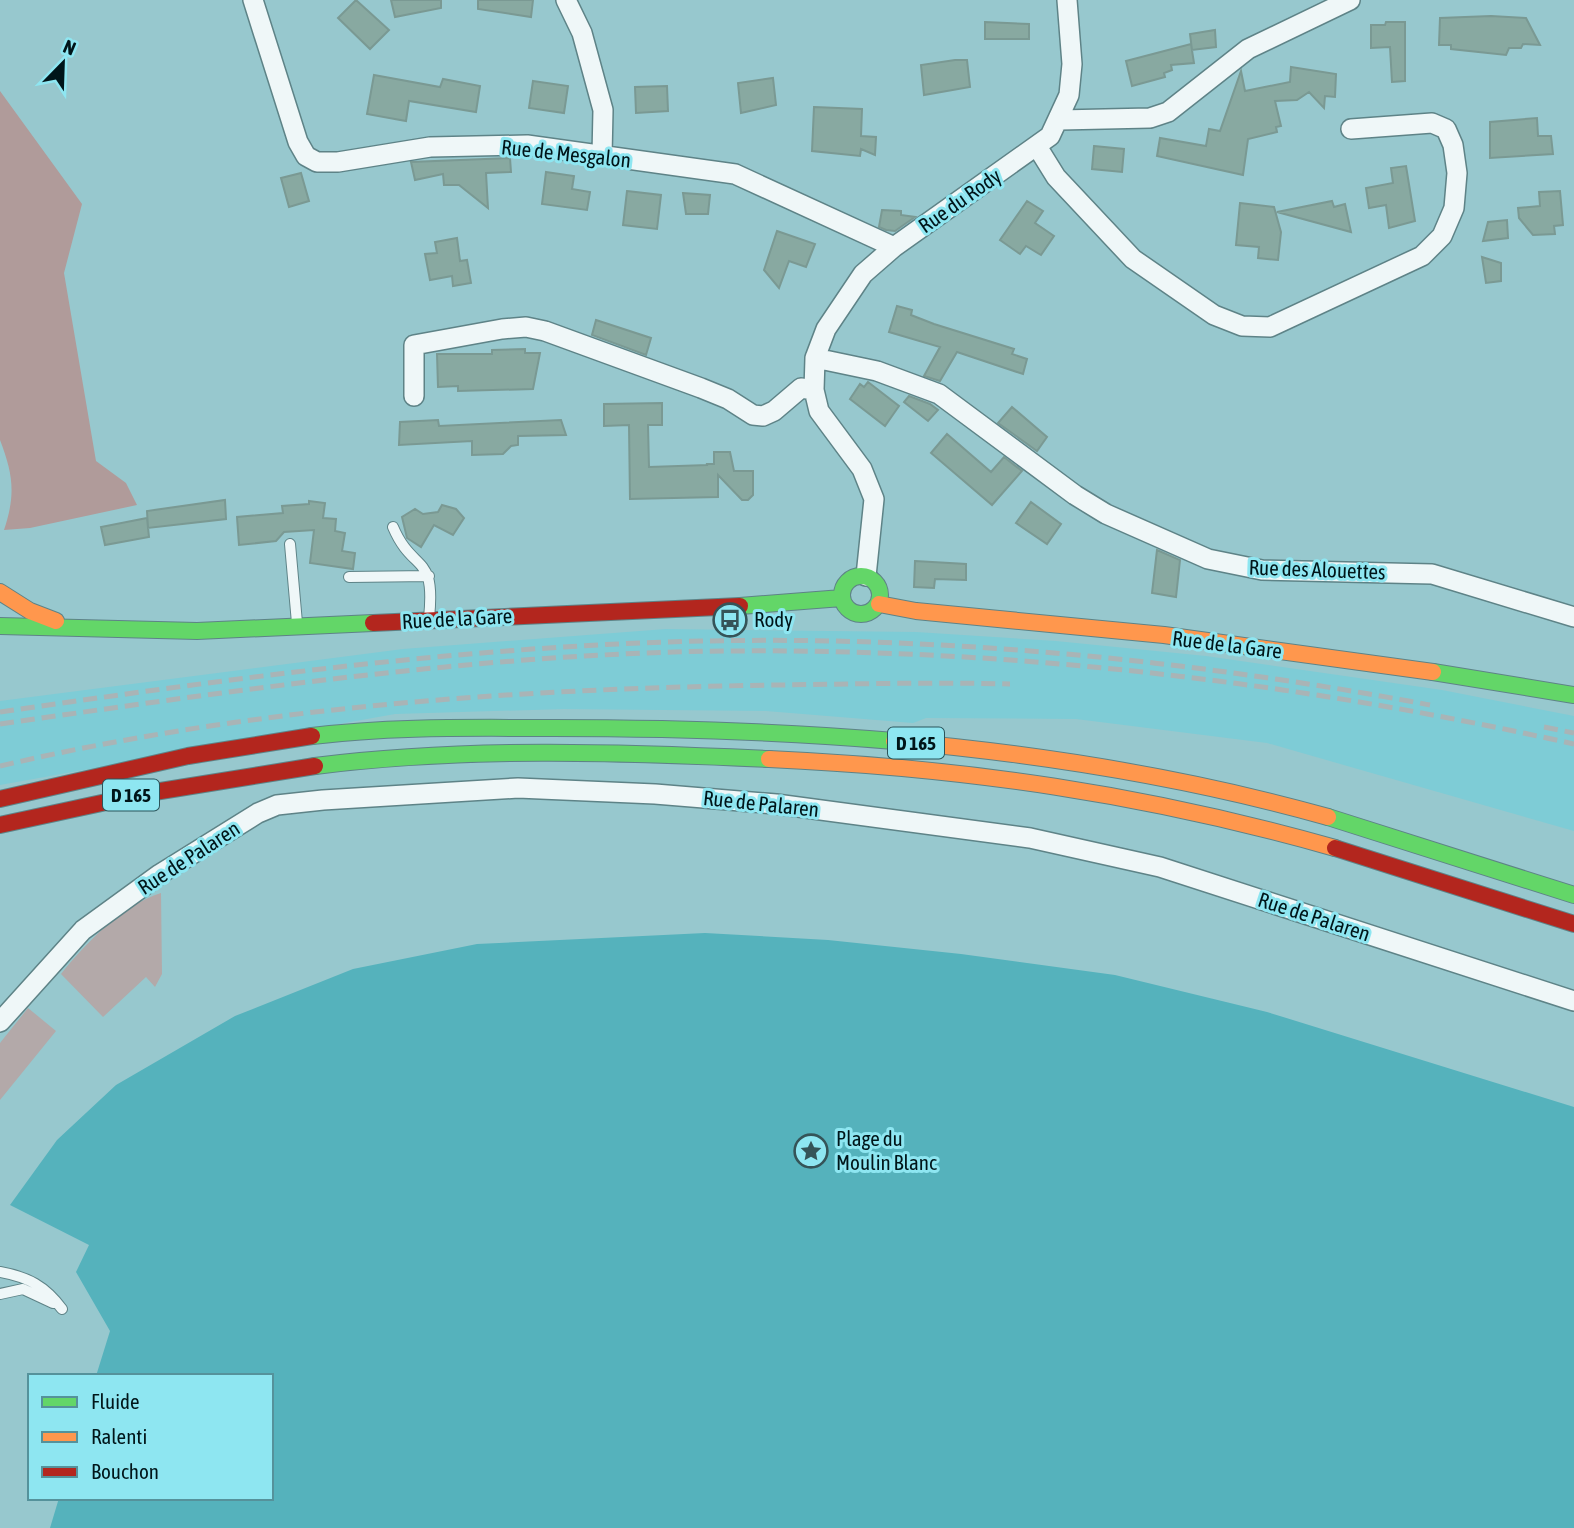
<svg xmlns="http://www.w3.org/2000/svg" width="1574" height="1528" font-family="'Asap Condensed',sans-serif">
<rect width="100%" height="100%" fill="#97c8ce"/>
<path fill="#7eccd6" d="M 666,629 L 916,632 L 1056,641 L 1206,656 L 1442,690 L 1574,716 L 1574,831 L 1267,743 L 1076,719 L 926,718 L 913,723 L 766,711 L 564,709 L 395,714 L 0,785 L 0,701 L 403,649 Z"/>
<path fill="#b3a9a9" d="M 161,893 L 162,974 L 155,987 L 146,977 L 103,1017 L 61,974 C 86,943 122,905 161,893 Z
M 28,1008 L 56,1031 L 0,1100 L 0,1043 Z"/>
<path fill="#b09b9a" d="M 0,91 L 82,204 L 64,273 L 96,461 L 126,483 L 137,505 L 30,528 L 4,530 C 16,494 13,474 0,440 Z"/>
<path fill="#55b2bc" d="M 705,933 L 828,940 L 961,954 L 1115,975 L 1267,1012 L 1574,1107 L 1574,1528 L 50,1528 L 59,1498 L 271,1498 L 271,1376 L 96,1376 L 110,1331 L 76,1272 L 89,1245 L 10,1205 L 57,1140 L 116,1085 L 235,1016 L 353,969 L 477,944 Z"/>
<path fill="#88a9a1" stroke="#7a9993" stroke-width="2" d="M 356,0 L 389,30 L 370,49 L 338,18 Z
M 391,0 L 441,0 L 441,8 L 395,17 Z
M 478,0 L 533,0 L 531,17 L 478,9 Z
M 1491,16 L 1526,18 L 1540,45 L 1523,44 L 1521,48 L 1509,48 L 1506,55 L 1451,49 L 1451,45 L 1439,45 L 1440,18 Z
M 985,22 L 1029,24 L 1029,39 L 985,39 Z
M 1386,22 L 1405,22 L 1405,81 L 1392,82 L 1390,47 L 1371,48 L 1371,25 L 1385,25 Z
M 1215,30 L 1216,47 L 1192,50 L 1190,34 Z
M 1191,44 L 1194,63 L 1171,65 L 1172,70 L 1164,73 L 1165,77 L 1132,86 L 1126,61 Z
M 955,60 L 967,60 L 970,87 L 924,95 L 921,65 Z
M 1291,67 L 1336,74 L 1335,97 L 1325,96 L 1324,108 L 1309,92 L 1297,100 L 1275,101 L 1281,126 L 1276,127 L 1277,132 L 1248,139 L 1243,175 L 1157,156 L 1160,138 L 1206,146 L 1209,129 L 1220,131 L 1241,71 L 1245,91 L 1290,82 Z
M 374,75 L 440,87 L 443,79 L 480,86 L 476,112 L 409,101 L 406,121 L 367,114 Z
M 773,78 L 776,105 L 741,113 L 738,83 Z
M 533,81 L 568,86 L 564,113 L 529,108 Z
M 667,86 L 668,111 L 636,113 L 635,87 Z
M 814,107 L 862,109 L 861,136 L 876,137 L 875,155 L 861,149 L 860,156 L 812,151 Z
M 1537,118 L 1538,136 L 1551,136 L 1553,154 L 1490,158 L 1490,122 Z
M 1094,146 L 1124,149 L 1122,172 L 1092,169 Z
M 510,158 L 511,172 L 486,173 L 488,208 L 459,185 L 444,185 L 443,174 L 415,180 L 411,162 Z
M 1406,166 L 1415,221 L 1389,228 L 1386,205 L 1369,208 L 1366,188 L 1393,183 L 1391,168 Z
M 546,172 L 574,176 L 572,189 L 590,192 L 587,210 L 542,204 Z
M 301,173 L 309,201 L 289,207 L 281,178 Z
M 627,191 L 661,195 L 657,229 L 623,225 Z
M 1560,191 L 1563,225 L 1554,226 L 1555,234 L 1533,235 L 1519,218 L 1518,208 L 1540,206 L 1539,192 Z
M 683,193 L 710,195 L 708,214 L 686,214 Z
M 1027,201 L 1043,211 L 1035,223 L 1054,236 L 1041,255 L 1026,246 L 1020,254 L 1000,240 Z
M 1332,201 L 1334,207 L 1345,204 L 1351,232 L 1277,212 Z
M 1240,203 L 1274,207 L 1281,232 L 1278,260 L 1258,258 L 1259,247 L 1236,245 Z
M 882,210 L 901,211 L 901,215 L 915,217 L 895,231 L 886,230 L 879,227 Z
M 1507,220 L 1508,238 L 1483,241 L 1488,222 Z
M 777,231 L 815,244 L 806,267 L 789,261 L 779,288 L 764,270 Z
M 457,238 L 460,261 L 467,260 L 471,283 L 453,286 L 452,276 L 430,280 L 425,254 L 437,253 L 435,242 Z
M 1482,257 L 1501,263 L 1501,281 L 1486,283 Z
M 897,306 L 912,310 L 911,315 L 934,324 L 1014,349 L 1012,354 L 1027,359 L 1023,374 L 957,352 L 940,381 L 924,376 L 940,347 L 889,332 Z
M 596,320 L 651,338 L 646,355 L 592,335 Z
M 525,349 L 525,353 L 540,353 L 533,389 L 458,391 L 458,386 L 438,387 L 437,354 L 492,354 L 492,350 Z
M 868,382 L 899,406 L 885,426 L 850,399 L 860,384 L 864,387 Z
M 909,396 L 930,404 L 938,410 L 928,421 L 904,402 Z
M 662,403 L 662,425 L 648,425 L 649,467 L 708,465 L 706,464 L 714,464 L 714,452 L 730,452 L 734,471 L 753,471 L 753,495 L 748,500 L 742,500 L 718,475 L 718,497 L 630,499 L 629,425 L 604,426 L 604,404 Z
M 1012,407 L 1047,437 L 1037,451 L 998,423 Z
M 438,420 L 439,426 L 561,420 L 566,435 L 518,436 L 518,445 L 511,446 L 503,454 L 472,455 L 472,441 L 399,445 L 400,422 Z
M 947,434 L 991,472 L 1004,457 L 1022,471 L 992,505 L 931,453 Z
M 225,500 L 226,519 L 148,528 L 147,511 Z
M 309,501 L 325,503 L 323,518 L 336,519 L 335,531 L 345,533 L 342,551 L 355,553 L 353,569 L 310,563 L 314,530 L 284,532 L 276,541 L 239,545 L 237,517 L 283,513 L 282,506 L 309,504 Z
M 1031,502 L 1061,524 L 1047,544 L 1016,523 Z
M 442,505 L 456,509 L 464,518 L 453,535 L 434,525 L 421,547 L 407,538 L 402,517 L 415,509 L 423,514 L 438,512 Z
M 147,518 L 149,537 L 105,545 L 101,527 Z
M 1157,550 L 1180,560 L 1176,597 L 1152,593 Z
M 915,561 L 966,564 L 966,580 L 935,579 L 934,588 L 914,587 Z"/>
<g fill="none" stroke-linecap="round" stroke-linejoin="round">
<defs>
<path id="lane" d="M 393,527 C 413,574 436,552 429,618
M 290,544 L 297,623
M 349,577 L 429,576
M 0,1272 C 28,1277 45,1286 62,1309
M 0,1294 L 23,1289 L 53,1303"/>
<path id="street" d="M 253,0 L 298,142 L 306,156 L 317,162 L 338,162 L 430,147 L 527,145 L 735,174 L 894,247
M 566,0 L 582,33 L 603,110 L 602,156
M 1060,120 L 1150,118 L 1168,112 L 1248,49 L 1350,0
M 1038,148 L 1056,177 L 1133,259 L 1214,315 L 1242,326 L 1270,327 L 1422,256 L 1442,236 L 1454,208 L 1457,173 L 1453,145 L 1446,129 L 1432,123 L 1351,129
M 815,358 L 877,371 L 939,394 L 1075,495 L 1106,514 L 1208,559 L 1262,570 L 1432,574 L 1574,617
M 414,396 L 414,345 L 502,329 L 526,327 L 545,331 L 701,388 L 728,399 L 753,415 L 763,416 L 774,411 L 801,388 L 814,390
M 866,576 L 874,499 L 862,469 L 819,411 L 814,390 L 815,358 L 826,329 L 863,274 L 894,247 L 1050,136 L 1069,95 L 1072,64 L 1067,0
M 0,1022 L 83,930 L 160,874 L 258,813 L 277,805 L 323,800 L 518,788 L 655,794 L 776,804 L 1030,838 L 1160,867 L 1574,1001"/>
<path id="fast" d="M842 595a19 19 0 1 1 38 0a19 19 0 1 1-38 0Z
M 740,606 L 842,598
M 0,626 L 197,631 L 373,623
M 1433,672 L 1574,695
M 312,736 C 392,726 472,728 552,728 C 666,728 780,731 894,741
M 315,766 C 466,747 618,752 769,759
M 1328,817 L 1574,895"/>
<path id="slow" d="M 0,592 L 30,611 L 56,621
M 879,604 L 916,611 L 1164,635 L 1433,672
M 894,741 C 1040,754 1186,777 1328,817
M 769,759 C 966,768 1145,794 1335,848"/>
<path id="jam" d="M 373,623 L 740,606
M 0,799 L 188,756 L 312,736
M 0,825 L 148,793 L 315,766
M 1335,848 L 1574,924"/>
</defs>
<use href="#lane" stroke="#5e8387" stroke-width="12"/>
<use href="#street" stroke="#5e8387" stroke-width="22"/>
<use href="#fast" stroke="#5e8387" stroke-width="18"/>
<use href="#slow" stroke="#5e8387" stroke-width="18"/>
<use href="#jam" stroke="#5e8387" stroke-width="18"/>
<use href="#lane" stroke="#eff7f8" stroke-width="10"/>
<use href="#street" stroke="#eff7f8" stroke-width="19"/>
<use href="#fast" stroke="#63d668" stroke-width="16"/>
<use href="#slow" stroke="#ff974d" stroke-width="16"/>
<use href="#jam" stroke="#b3261e" stroke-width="16"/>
<path stroke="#a9b4b6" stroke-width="5" stroke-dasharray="14 7" stroke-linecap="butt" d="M 0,712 C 234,678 468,646 704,641 C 948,636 1191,660 1430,705
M 0,724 C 224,692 447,659 673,652 C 975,644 1279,678 1574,744
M 1544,727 L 1574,733
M 0,766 C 258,706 513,689 777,685 C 854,684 932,682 1010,684"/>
</g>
<defs>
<symbol id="bus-ring" viewBox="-11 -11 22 22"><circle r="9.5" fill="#8ee6f1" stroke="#355458" stroke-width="1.5"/><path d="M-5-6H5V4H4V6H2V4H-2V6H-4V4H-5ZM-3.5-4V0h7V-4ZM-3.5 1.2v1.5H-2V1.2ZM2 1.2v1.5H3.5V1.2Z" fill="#355458"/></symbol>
<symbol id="sight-ring" viewBox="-11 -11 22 22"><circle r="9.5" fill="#8ee6f1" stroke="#355458" stroke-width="1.5"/><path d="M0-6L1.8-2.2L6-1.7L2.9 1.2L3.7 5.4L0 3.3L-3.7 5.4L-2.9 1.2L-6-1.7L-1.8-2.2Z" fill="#355458"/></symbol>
</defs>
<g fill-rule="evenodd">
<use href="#bus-ring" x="711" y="601" width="38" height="38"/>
<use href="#sight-ring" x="792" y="1132" width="38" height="38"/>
</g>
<g text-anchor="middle" stroke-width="6" stroke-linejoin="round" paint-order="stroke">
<g fill="#8ee6f1" stroke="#2b545a" stroke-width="2">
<rect x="888" y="727.5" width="56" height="31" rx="5"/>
<rect x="103" y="779.5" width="56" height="31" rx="5"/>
</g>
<g font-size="19" font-weight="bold" fill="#001519">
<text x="916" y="750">D 165</text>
<text x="131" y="802">D 165</text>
</g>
<g font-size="21" fill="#001519" stroke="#8ee6f1">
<text transform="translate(566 154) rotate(6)" y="7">Rue de Mesgalon</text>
<text transform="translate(960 201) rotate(-35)" y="7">Rue du Rody</text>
<text transform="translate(1317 570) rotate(2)" y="7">Rue des Alouettes</text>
<text transform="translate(457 619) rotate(-3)" y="7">Rue de la Gare</text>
<text transform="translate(1227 645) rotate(7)" y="7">Rue de la Gare</text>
<text transform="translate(761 804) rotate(6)" y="7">Rue de Palaren</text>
<text transform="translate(189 858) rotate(-33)" y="7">Rue de Palaren</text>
<text transform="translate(1314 917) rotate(18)" y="7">Rue de Palaren</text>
</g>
<g font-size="21" fill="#001519" stroke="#8ee6f1" text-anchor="start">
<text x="754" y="627">Rody</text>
<text x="836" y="1146">Plage du<tspan x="836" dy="24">Moulin Blanc</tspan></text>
</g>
</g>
<rect x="28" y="1374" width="245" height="126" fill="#8ee6f1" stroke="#55929b" stroke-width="2"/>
<rect x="42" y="1397" width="35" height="10" fill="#63d668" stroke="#55929b" stroke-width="2"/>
<text x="91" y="1409" font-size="21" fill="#001519">Fluide</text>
<rect x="42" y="1432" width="35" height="10" fill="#ff974d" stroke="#55929b" stroke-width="2"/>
<text x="91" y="1444" font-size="21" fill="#001519">Ralenti</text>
<rect x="42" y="1467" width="35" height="10" fill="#b3261e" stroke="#55929b" stroke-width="2"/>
<text x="91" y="1479" font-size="21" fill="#001519">Bouchon</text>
<g transform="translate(63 63) rotate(23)" stroke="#8ee6f1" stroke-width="5" paint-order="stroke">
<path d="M0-5L12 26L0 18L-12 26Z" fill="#001519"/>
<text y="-10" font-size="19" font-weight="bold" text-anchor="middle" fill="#001519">N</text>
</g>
</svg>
